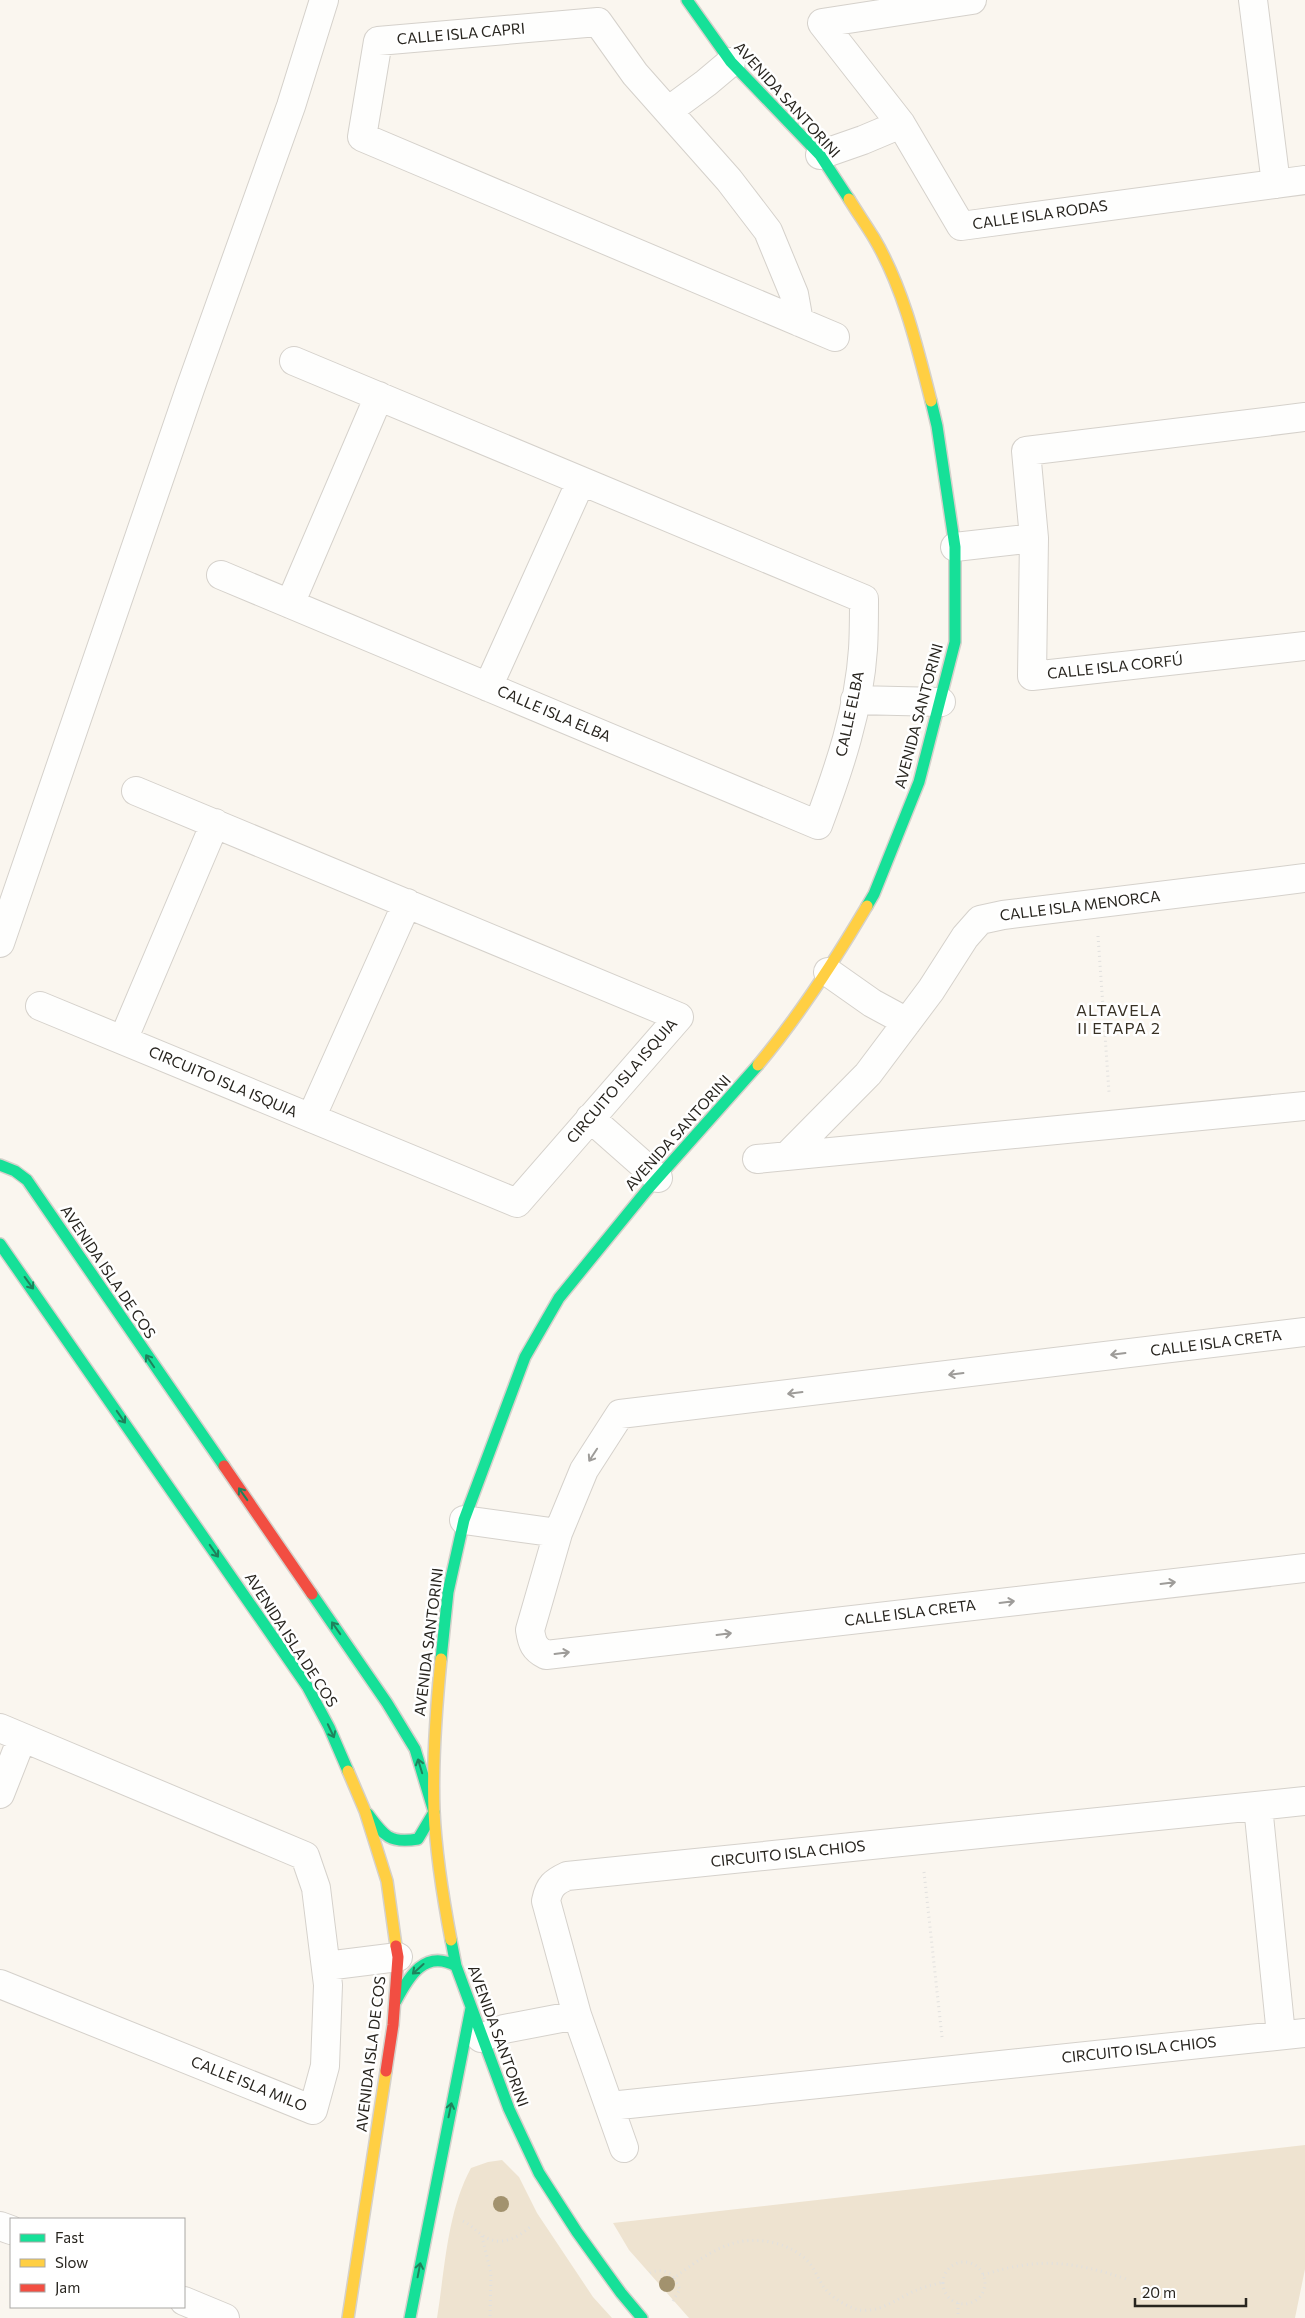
<svg xmlns="http://www.w3.org/2000/svg" width="1305" height="2318" font-family="Commissioner,sans-serif">
<rect width="100%" height="100%" fill="#faf6ef"/>
<path fill="#eee3d0" d="M 1305,2145 L 1305,2269 L 1295,2318 L 689,2318 L 629,2250 L 613,2223 Z
M 502,2160 L 519,2177 L 537,2213 L 593,2297 L 612,2318 L 437,2318 C 445,2269 447,2212 471,2168 L 488,2162 Z"/>
<g fill="none" stroke-linecap="round" stroke-linejoin="round">
<defs>
<path id="street" d="M 972,0 L 822,23 L 901,124 L 961,226 L 1305,180
M 1253,0 L 1276,184
M 668,111 L 706,83 L 731,62
M 820,155 L 863,140 L 901,124
M 799,322 L 794,294 L 768,231 L 729,180 L 635,74 L 598,22 L 378,41 L 362,137 L 835,337
M 1305,417 L 1026,451 L 1034,538 L 1032,676 L 1305,646
M 955,547 L 1034,538
M 221,575 L 818,825 C 839,769 859,710 863,649 C 864,633 864,616 864,599 L 294,361
M 290,604 L 379,396
M 488,687 L 581,481
M 855,700 L 941,702
M 0,943 L 190,389 L 291,106 L 324,0
M 828,972 L 872,1003 L 907,1022
M 40,1006 L 517,1203 L 679,1017 L 136,791
M 123,1040 L 215,823
M 311,1118 L 407,903
M 590,1118 L 658,1178
M 787,1156 L 868,1074 L 931,990 L 965,937 L 980,920 L 1003,915 L 1305,878
M 757,1159 L 1305,1106
M 1305,1332 L 620,1414 L 584,1470 L 558,1533 L 530,1630 C 532,1643 534,1649 546,1655 L 1305,1568
M 464,1520 L 558,1533
M 0,1728 L 305,1856 L 316,1888 L 328,1985 L 325,2066 L 313,2110 L 0,1984
M 0,1794 L 22,1738
M 1258,1806 L 1281,2035
M 326,1966 L 398,1957
M 481,2038 L 504,2029 L 577,2015
M 610,2106 L 1305,2033
M 624,2148 L 577,2015 L 546,1901 C 549,1886 554,1882 567,1876 L 1305,1801
M 0,2226 L 11,2230
M 184,2301 L 225,2318"/>
<path id="fast" d="M 687,0 L 731,62 L 820,155 L 849,199
M 867,906 L 874,894 L 919,782 L 955,642 L 955,547 L 937,426 L 931,401
M 0,1165 L 15,1171 L 27,1180 L 224,1466
M 0,1244 L 307,1686 L 329,1727 L 348,1771
M 312,1594 L 387,1703 L 415,1749 L 434,1812 L 418,1839 C 390,1844 384,1836 368,1814
M 441,1659 L 448,1592 L 464,1520 L 525,1357 L 559,1298 L 647,1190 L 758,1065
M 451,1940 L 456,1966 L 509,2109 L 539,2173 L 577,2232 L 621,2293 L 642,2318
M 396,2001 C 409,1976 425,1949 456,1966
M 410,2318 L 471,2008"/>
<path id="slow" d="M 849,199 C 857,212 866,225 874,238 C 903,287 917,346 931,401
M 758,1065 C 800,1015 834,962 867,906
M 441,1659 C 436,1710 432,1760 434,1811 C 436,1855 443,1898 451,1940
M 348,1771 L 365,1811 L 387,1881 L 396,1946
M 348,2318 L 386,2071"/>
<path id="jam" d="M 224,1466 L 312,1594
M 386,2071 L 393,2025 L 398,1957 L 396,1946"/>
</defs>
<use href="#street" stroke="#d5d1cb" stroke-width="30"/>
<use href="#fast" stroke="#d5d1cb" stroke-width="14"/>
<use href="#slow" stroke="#d5d1cb" stroke-width="14"/>
<use href="#jam" stroke="#d5d1cb" stroke-width="14"/>
<path stroke="#e1e0de" stroke-width="3" stroke-dasharray="1 4" stroke-linecap="butt" d="M 1098,936 L 1109,1092
M 924,1872 L 942,2037
M 463,2221 C 471,2225 475,2230 482,2235 C 499,2248 519,2238 532,2225
M 482,2236 L 491,2274 L 490,2318
M943 2283a21 21 0 1 1 42 0a21 21 0 1 1-42 0Z
M 650,2273 C 658,2269 668,2270 674,2278 C 691,2265 713,2249 734,2243 C 759,2236 794,2243 811,2265 C 817,2273 820,2284 827,2291 C 834,2299 849,2308 860,2310 C 881,2313 899,2297 917,2290 C 925,2286 934,2285 943,2282
M 983,2275 C 1037,2257 1073,2261 1126,2279
M 673,2301 L 680,2289 L 674,2278
M 958,2303 L 958,2318"/>
<use href="#street" stroke="#fefefd" stroke-width="28"/>
<use href="#fast" stroke="#16e098" stroke-width="11"/>
<use href="#slow" stroke="#ffcf43" stroke-width="11"/>
<use href="#jam" stroke="#f24e42" stroke-width="11"/>
</g>
<g fill="#a2926e">
<circle cx="501" cy="2204" r="8"/>
<circle cx="667" cy="2284" r="8"/>
</g>
<defs><path id="oneway-shaft" d="M-6 0H5M1.5-3L5.5 0L1.5 3" fill="none" stroke-width="1.6" stroke-linecap="round" stroke-linejoin="round" transform="scale(1.25)"/></defs>
<g stroke="#1f825c">
<use href="#oneway-shaft" transform="translate(29 1283) rotate(54)"/>
<use href="#oneway-shaft" transform="translate(150 1361) rotate(-124)"/>
<use href="#oneway-shaft" transform="translate(121 1417) rotate(55)"/>
<use href="#oneway-shaft" transform="translate(243 1494) rotate(-125)"/>
<use href="#oneway-shaft" transform="translate(214 1551) rotate(55)"/>
<use href="#oneway-shaft" transform="translate(336 1628) rotate(-125)"/>
<use href="#oneway-shaft" transform="translate(331 1731) rotate(65)"/>
<use href="#oneway-shaft" transform="translate(420 1766) rotate(-107)"/>
<use href="#oneway-shaft" transform="translate(418 1969) rotate(138)"/>
<use href="#oneway-shaft" transform="translate(450 2110) rotate(-78)"/>
<use href="#oneway-shaft" transform="translate(419 2270) rotate(-79)"/>
</g>
<g stroke="#9e9c99">
<use href="#oneway-shaft" transform="translate(1118 1354) rotate(173)"/>
<use href="#oneway-shaft" transform="translate(956 1374) rotate(173)"/>
<use href="#oneway-shaft" transform="translate(795 1393) rotate(173)"/>
<use href="#oneway-shaft" transform="translate(593 1455) rotate(123)"/>
<use href="#oneway-shaft" transform="translate(1168 1583) rotate(-7)"/>
<use href="#oneway-shaft" transform="translate(1007 1602) rotate(-7)"/>
<use href="#oneway-shaft" transform="translate(724 1634) rotate(-7)"/>
<use href="#oneway-shaft" transform="translate(562 1653) rotate(-7)"/>
</g>
<g text-anchor="middle" stroke-width="5" stroke-linejoin="round" paint-order="stroke">
<g font-size="15" fill="#28251f" stroke="#fff">
<text transform="translate(461 34) rotate(-5)" y="5">CALLE ISLA CAPRI</text>
<text transform="translate(787 100) rotate(48)" y="5">AVENIDA SANTORINI</text>
<text transform="translate(1040 215) rotate(-8)" y="5">CALLE ISLA RODAS</text>
<text transform="translate(1115 667) rotate(-6)" y="5">CALLE ISLA CORFÚ</text>
<text transform="translate(554 714) rotate(23)" y="5">CALLE ISLA ELBA</text>
<text transform="translate(850 714) rotate(-78)" y="5">CALLE ELBA</text>
<text transform="translate(919 716) rotate(-75)" y="5">AVENIDA SANTORINI</text>
<text transform="translate(1080 906) rotate(-7)" y="5">CALLE ISLA MENORCA</text>
<text transform="translate(622 1081) rotate(-49)" y="5">CIRCUITO ISLA ISQUIA</text>
<text transform="translate(223 1082) rotate(23)" y="5">CIRCUITO ISLA ISQUIA</text>
<text transform="translate(678 1133) rotate(-48)" y="5">AVENIDA SANTORINI</text>
<text transform="translate(108 1272) rotate(56)" y="5">AVENIDA ISLA DE COS</text>
<text transform="translate(1216 1343) rotate(-7)" y="5">CALLE ISLA CRETA</text>
<text transform="translate(910 1613) rotate(-7)" y="5">CALLE ISLA CRETA</text>
<text transform="translate(291 1640) rotate(57)" y="5">AVENIDA ISLA DE COS</text>
<text transform="translate(429 1642) rotate(-83)" y="5">AVENIDA SANTORINI</text>
<text transform="translate(788 1854) rotate(-6)" y="5">CIRCUITO ISLA CHIOS</text>
<text transform="translate(498 2036) rotate(70)" y="5">AVENIDA SANTORINI</text>
<text transform="translate(1139 2050) rotate(-6)" y="5">CIRCUITO ISLA CHIOS</text>
<text transform="translate(371 2054) rotate(-83)" y="5">AVENIDA ISLA DE COS</text>
<text transform="translate(249 2084) rotate(22)" y="5">CALLE ISLA MILO</text>
</g>
<g font-size="16" letter-spacing="1" fill="#383125" stroke="#fff">
<text x="1119" y="1016">ALTAVELA<tspan x="1119" dy="18">II ETAPA 2</tspan></text>
</g>
</g>
<rect x="10" y="2218" width="175" height="90" fill="#ffffff" stroke="#a9a8a5"/>
<rect x="20" y="2234" width="25" height="8" fill="#16e098" stroke="#a9a8a5"/>
<text x="55" y="2243" font-size="15" fill="#28251f">Fast</text>
<rect x="20" y="2259" width="25" height="8" fill="#ffcf43" stroke="#a9a8a5"/>
<text x="55" y="2268" font-size="15" fill="#28251f">Slow</text>
<rect x="20" y="2284" width="25" height="8" fill="#f24e42" stroke="#a9a8a5"/>
<text x="55" y="2293" font-size="15" fill="#28251f">Jam</text>
<path d="M1135 2298v8h111v-8" fill="none" stroke="#28251f" stroke-width="2.5"/>
<text x="1142" y="2298" font-size="15" fill="#28251f" stroke="#ffffff" stroke-width="4" paint-order="stroke">20 m</text>
</svg>
